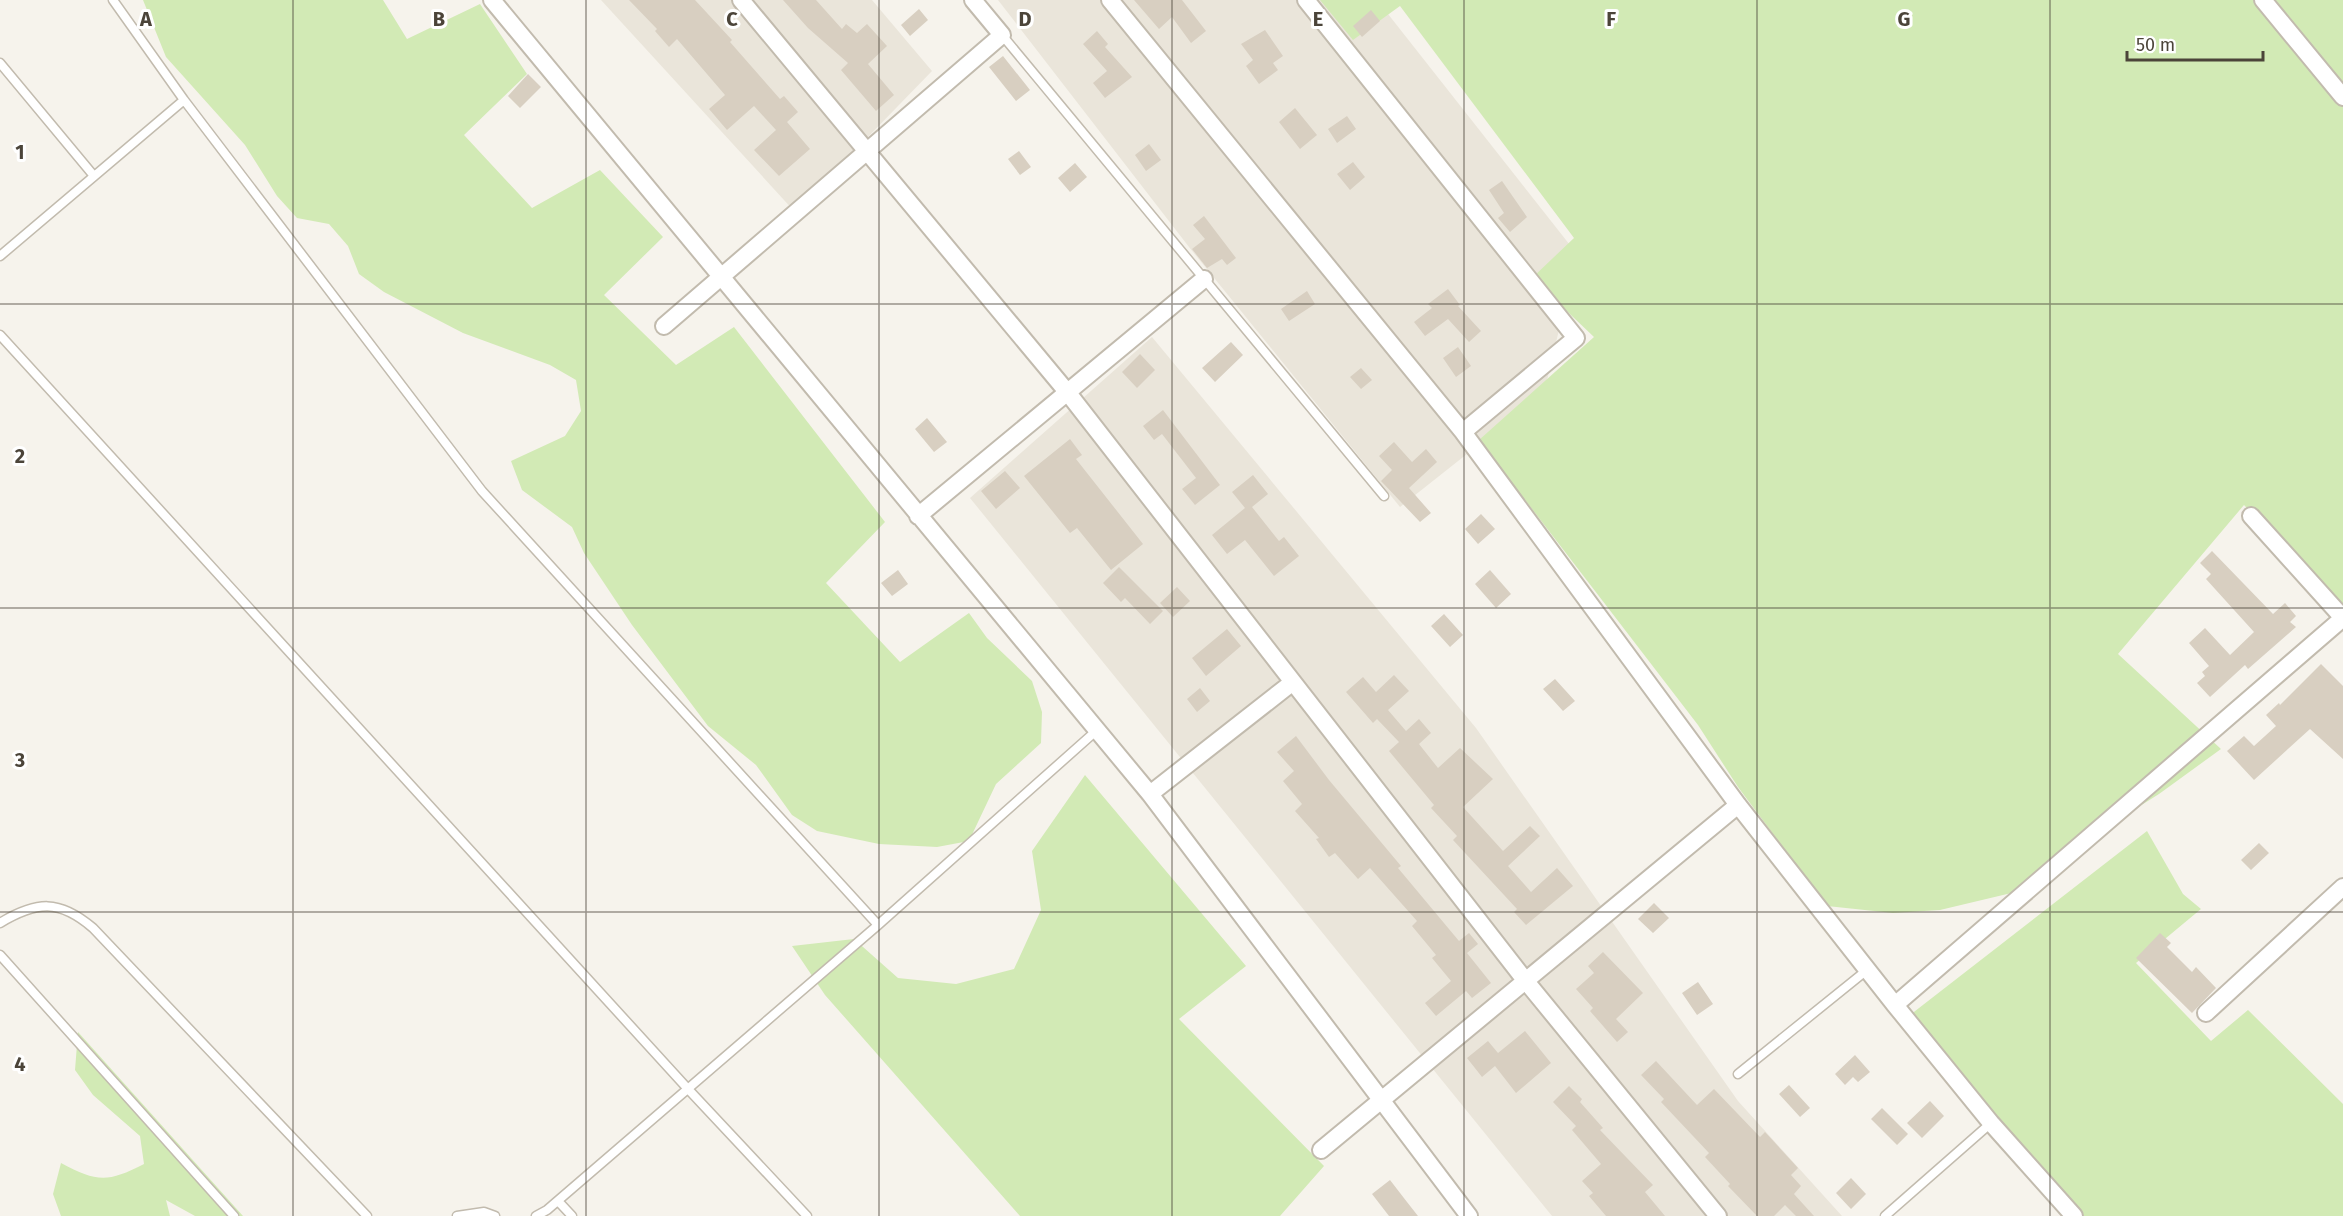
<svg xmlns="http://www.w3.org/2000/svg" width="2343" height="1216" font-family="'Fira Sans',sans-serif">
<rect width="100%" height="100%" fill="#f6f3ec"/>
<path fill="#eae5da" d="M 601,0 L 872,0 L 932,71 L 795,212 Z
M 998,0 L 1377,0 L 1577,254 L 1544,393 L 1400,507 L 1189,247 Z
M 1152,337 L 1476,728 L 1738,1101 L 1842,1216 L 1552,1216 L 970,498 Z"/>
<path fill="#d2eab5" d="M 143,0 L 383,0 L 407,39 L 480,4 L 527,74 L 464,135 L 532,208 L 600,170 L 663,237 L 604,295 L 676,365 L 734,327 L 885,522 L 826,583 L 900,662 L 969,613 L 987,638 L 1032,681 L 1042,712 L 1041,743 L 996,784 L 969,841 L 937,847 L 879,844 L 817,831 L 792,815 L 756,765 L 708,726 L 632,625 L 584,553 L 572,527 L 522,490 L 511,461 L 565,436 L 581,411 L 576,380 L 550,365 L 463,333 L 384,292 L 359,274 L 348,246 L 329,224 L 297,218 L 277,196 L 245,145 L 166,57 Z
M 1320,0 L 2343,0 L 2343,607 L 2244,505 L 2118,654 L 2221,749 L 2159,794 L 2105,828 L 2024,890 L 1940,910 L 1893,913 L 1827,906 L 1738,787 L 1698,725 L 1479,440 L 1594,337 L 1532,278 L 1574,238 L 1400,6 L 1353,40 Z
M 1085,775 L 1246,966 L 1179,1019 L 1324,1166 L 1280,1216 L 1020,1216 L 825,995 L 792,946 L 854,939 L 898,978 L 956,984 L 1014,969 L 1041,910 L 1032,851 Z
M 2147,831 L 2183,894 L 2201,909 L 2136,963 L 2211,1041 L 2248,1010 L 2343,1104 L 2343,1216 L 2084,1216 L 1910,1015 Z
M 78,1032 L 243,1216 L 195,1216 L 166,1200 L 170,1216 L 61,1216 L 53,1194 L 61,1163 C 97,1182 107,1183 144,1164 L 140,1136 L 93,1095 L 75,1070 Z"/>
<path fill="#d8cfc1" d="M 629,0 L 695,0 L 732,40 L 730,42 L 780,99 L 784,96 L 798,112 L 787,122 L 810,149 L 779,176 L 754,150 L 776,130 L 754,106 L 727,130 L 709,109 L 725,95 L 677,39 L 669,47 L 655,31 L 657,29 Z
M 783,0 L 816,0 L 842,29 L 846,24 L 857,33 L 867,24 L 887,46 L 868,64 L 894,95 L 876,111 L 841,70 L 848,63 L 808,28 Z
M 1134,0 L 1182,0 L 1206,31 L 1191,43 L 1172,17 L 1159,29 Z
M 919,9 L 928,20 L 910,36 L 901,25 Z
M 1371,10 L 1380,21 L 1362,37 L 1353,26 Z
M 1265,30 L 1283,56 L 1273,63 L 1278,70 L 1259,84 L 1246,66 L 1253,60 L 1241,44 Z
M 1097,31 L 1108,44 L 1105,47 L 1132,77 L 1105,98 L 1093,83 L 1107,71 L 1083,44 Z
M 1003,56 L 1030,90 L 1016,101 L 989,67 Z
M 528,74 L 541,87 L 520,108 L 508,96 Z
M 1295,108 L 1317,135 L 1300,149 L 1279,122 Z
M 1347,116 L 1356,129 L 1337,143 L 1328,129 Z
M 1149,144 L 1161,160 L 1146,171 L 1135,155 Z
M 1019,151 L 1031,167 L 1020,175 L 1008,159 Z
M 1353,162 L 1365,177 L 1350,190 L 1337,174 Z
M 1075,163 L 1087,177 L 1070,192 L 1058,178 Z
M 1502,181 L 1527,217 L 1510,232 L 1498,218 L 1504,213 L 1489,190 Z
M 1204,216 L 1236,258 L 1227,265 L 1222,259 L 1207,268 L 1192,249 L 1205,239 L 1193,225 Z
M 1448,289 L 1460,305 L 1458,306 L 1481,331 L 1469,342 L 1448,319 L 1425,336 L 1414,322 L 1432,308 L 1428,304 Z
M 1307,291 L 1315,304 L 1289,321 L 1281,309 Z
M 1231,342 L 1243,355 L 1215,382 L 1202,368 Z
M 1458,347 L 1471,366 L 1456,377 L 1443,358 Z
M 1140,354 L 1155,370 L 1137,388 L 1122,372 Z
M 1361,368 L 1372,380 L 1361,389 L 1350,377 Z
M 1163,410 L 1220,485 L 1195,505 L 1182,489 L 1196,478 L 1162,434 L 1154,440 L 1143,426 Z
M 927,418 L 947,442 L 934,452 L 915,429 Z
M 1070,439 L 1082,455 L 1076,459 L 1143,544 L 1111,570 L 1077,528 L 1070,533 L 1024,476 Z
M 1394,442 L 1412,462 L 1426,449 L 1437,462 L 1409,488 L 1431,513 L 1420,522 L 1381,481 L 1392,470 L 1379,456 Z
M 1005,471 L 1020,488 L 996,509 L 981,491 Z
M 1253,475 L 1268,494 L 1252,507 L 1279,541 L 1284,537 L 1299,556 L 1274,576 L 1245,540 L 1227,554 L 1212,535 L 1245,508 L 1232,492 Z
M 1481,514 L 1495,529 L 1478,544 L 1465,529 Z
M 2212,551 L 2273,614 L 2285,603 L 2296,616 L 2290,622 L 2296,627 L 2248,669 L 2245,665 L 2210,697 L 2197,683 L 2205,676 L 2202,672 L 2209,666 L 2189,643 L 2205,628 L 2230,655 L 2254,632 L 2206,579 L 2211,574 L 2200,563 Z
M 1119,567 L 1163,611 L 1150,624 L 1125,598 L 1121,602 L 1103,583 Z
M 898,570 L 908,584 L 892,596 L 881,583 Z
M 1490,570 L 1511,594 L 1496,608 L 1475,584 Z
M 1177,587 L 1190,601 L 1173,617 L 1160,603 Z
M 1444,614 L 1463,635 L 1450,647 L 1431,626 Z
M 1227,629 L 1241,646 L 1206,676 L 1192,658 Z
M 2321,664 L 2343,686 L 2343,759 L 2310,729 L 2254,780 L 2227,751 L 2244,736 L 2254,746 L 2276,726 L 2266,715 L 2279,703 L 2280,705 Z
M 1394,675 L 1409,691 L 1388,710 L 1406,731 L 1419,719 L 1431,733 L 1419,744 L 1438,768 L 1460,748 L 1493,779 L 1463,807 L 1503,851 L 1530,826 L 1540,836 L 1508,866 L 1531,892 L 1557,868 L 1573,886 L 1526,925 L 1514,912 L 1517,909 L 1453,840 L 1457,836 L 1431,808 L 1434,805 L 1389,751 L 1399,742 L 1377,719 L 1373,723 L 1346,692 L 1363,677 L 1376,692 Z
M 1555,679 L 1575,701 L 1563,711 L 1543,689 Z
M 1200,688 L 1210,701 L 1197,712 L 1187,699 Z
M 1296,736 L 1329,780 L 1401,866 L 1398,868 L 1459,941 L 1469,933 L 1478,944 L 1467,953 L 1491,983 L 1472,998 L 1466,991 L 1436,1016 L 1425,1003 L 1451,981 L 1432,958 L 1436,955 L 1412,926 L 1417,921 L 1370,868 L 1358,879 L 1335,853 L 1329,857 L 1316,839 L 1319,838 L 1295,811 L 1302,804 L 1283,781 L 1294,771 L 1277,752 Z
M 2259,843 L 2269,853 L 2251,870 L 2241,860 Z
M 1654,903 L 1669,918 L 1653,933 L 1638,919 Z
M 2160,933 L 2171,943 L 2167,947 L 2192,972 L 2196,967 L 2216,988 L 2192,1013 L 2136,958 Z
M 1603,952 L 1643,993 L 1616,1019 L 1628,1032 L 1617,1042 L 1590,1011 L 1593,1008 L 1576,989 L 1594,973 L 1588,966 Z
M 1698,982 L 1713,1004 L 1697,1015 L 1682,993 Z
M 1525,1031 L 1551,1063 L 1516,1093 L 1495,1066 L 1482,1077 L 1467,1058 L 1488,1041 L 1498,1053 Z
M 1855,1055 L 1870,1072 L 1858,1082 L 1853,1077 L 1845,1085 L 1835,1074 Z
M 1656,1061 L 1697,1105 L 1714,1089 L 1760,1137 L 1765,1132 L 1798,1168 L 1791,1175 L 1801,1186 L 1794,1194 L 1814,1216 L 1796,1216 L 1785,1205 L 1774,1216 L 1757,1216 L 1728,1186 L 1730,1184 L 1705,1157 L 1709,1153 L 1661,1102 L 1664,1099 L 1641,1075 Z
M 1789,1085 L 1810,1108 L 1800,1117 L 1779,1094 Z
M 1569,1086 L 1582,1099 L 1580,1102 L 1603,1128 L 1600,1130 L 1653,1185 L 1645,1192 L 1665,1216 L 1606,1216 L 1589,1196 L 1593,1193 L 1582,1181 L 1601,1164 L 1572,1130 L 1576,1126 L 1553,1102 Z
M 1930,1101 L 1944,1116 L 1922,1138 L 1907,1123 Z
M 1882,1108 L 1908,1134 L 1897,1145 L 1871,1119 Z
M 1851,1178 L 1866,1194 L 1851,1209 L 1836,1193 Z
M 1390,1180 L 1407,1202 L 1418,1216 L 1389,1216 L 1372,1194 Z"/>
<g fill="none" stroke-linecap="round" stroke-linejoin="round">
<defs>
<path id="service" d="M 113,0 L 184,100 L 482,491 L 878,925
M 1002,35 L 1384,496
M 0,63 L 94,176
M 0,256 L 184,100
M 0,335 L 688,1089 L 807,1216
M 0,923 C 37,901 59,899 93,928 L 367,1216
M 0,955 L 234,1216
M 1738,1074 L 1867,970
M 558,1201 L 572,1216
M 457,1216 L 484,1212 L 495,1216
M 536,1216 L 547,1210 L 878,925 L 1096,731
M 1885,1216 L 1991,1123"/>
<path id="minor" d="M 492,0 L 1150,794 L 1469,1216
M 741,0 L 1068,393 L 1525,980 L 1718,1216
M 1110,0 L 1463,432 L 1738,805 L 1895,1005 L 1991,1123 L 2074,1216
M 1306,0 L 1576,338 L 1463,432
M 2263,0 L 2343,97
M 664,326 L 1002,35 L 973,0
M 918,516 L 1204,279
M 2251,516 L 2343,618
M 1150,794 L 1293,682
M 1895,1005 L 2343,618
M 2206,1013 L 2343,887
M 1321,1150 L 1738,805"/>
</defs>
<use href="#service" stroke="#c2bbae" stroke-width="11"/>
<use href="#minor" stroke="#c2bbae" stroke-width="20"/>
<use href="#service" stroke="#fff" stroke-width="8"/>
<use href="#minor" stroke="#fff" stroke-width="16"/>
</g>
<path fill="none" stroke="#4b4439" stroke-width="1.5" stroke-opacity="0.55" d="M 293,0 L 293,1216M 586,0 L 586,1216M 879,0 L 879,1216M 1172,0 L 1172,1216M 1464,0 L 1464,1216M 1757,0 L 1757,1216M 2050,0 L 2050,1216M 0,304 L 2343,304M 0,608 L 2343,608M 0,912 L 2343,912"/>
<g font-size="20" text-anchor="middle" font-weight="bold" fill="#4b4439" stroke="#fff" stroke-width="6" stroke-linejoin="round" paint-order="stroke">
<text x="146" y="26">A</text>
<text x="439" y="26">B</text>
<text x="732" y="26">C</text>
<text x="1025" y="26">D</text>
<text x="1318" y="26">E</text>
<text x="1611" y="26">F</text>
<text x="1904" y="26">G</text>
<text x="20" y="159">1</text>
<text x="20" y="463">2</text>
<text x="20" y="767">3</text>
<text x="20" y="1071">4</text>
</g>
<path d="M2127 51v9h136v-9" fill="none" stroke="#4b4439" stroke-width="3"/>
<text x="2136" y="51" font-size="18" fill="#4b4439" stroke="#ffffff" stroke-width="4.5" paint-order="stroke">50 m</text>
</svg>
